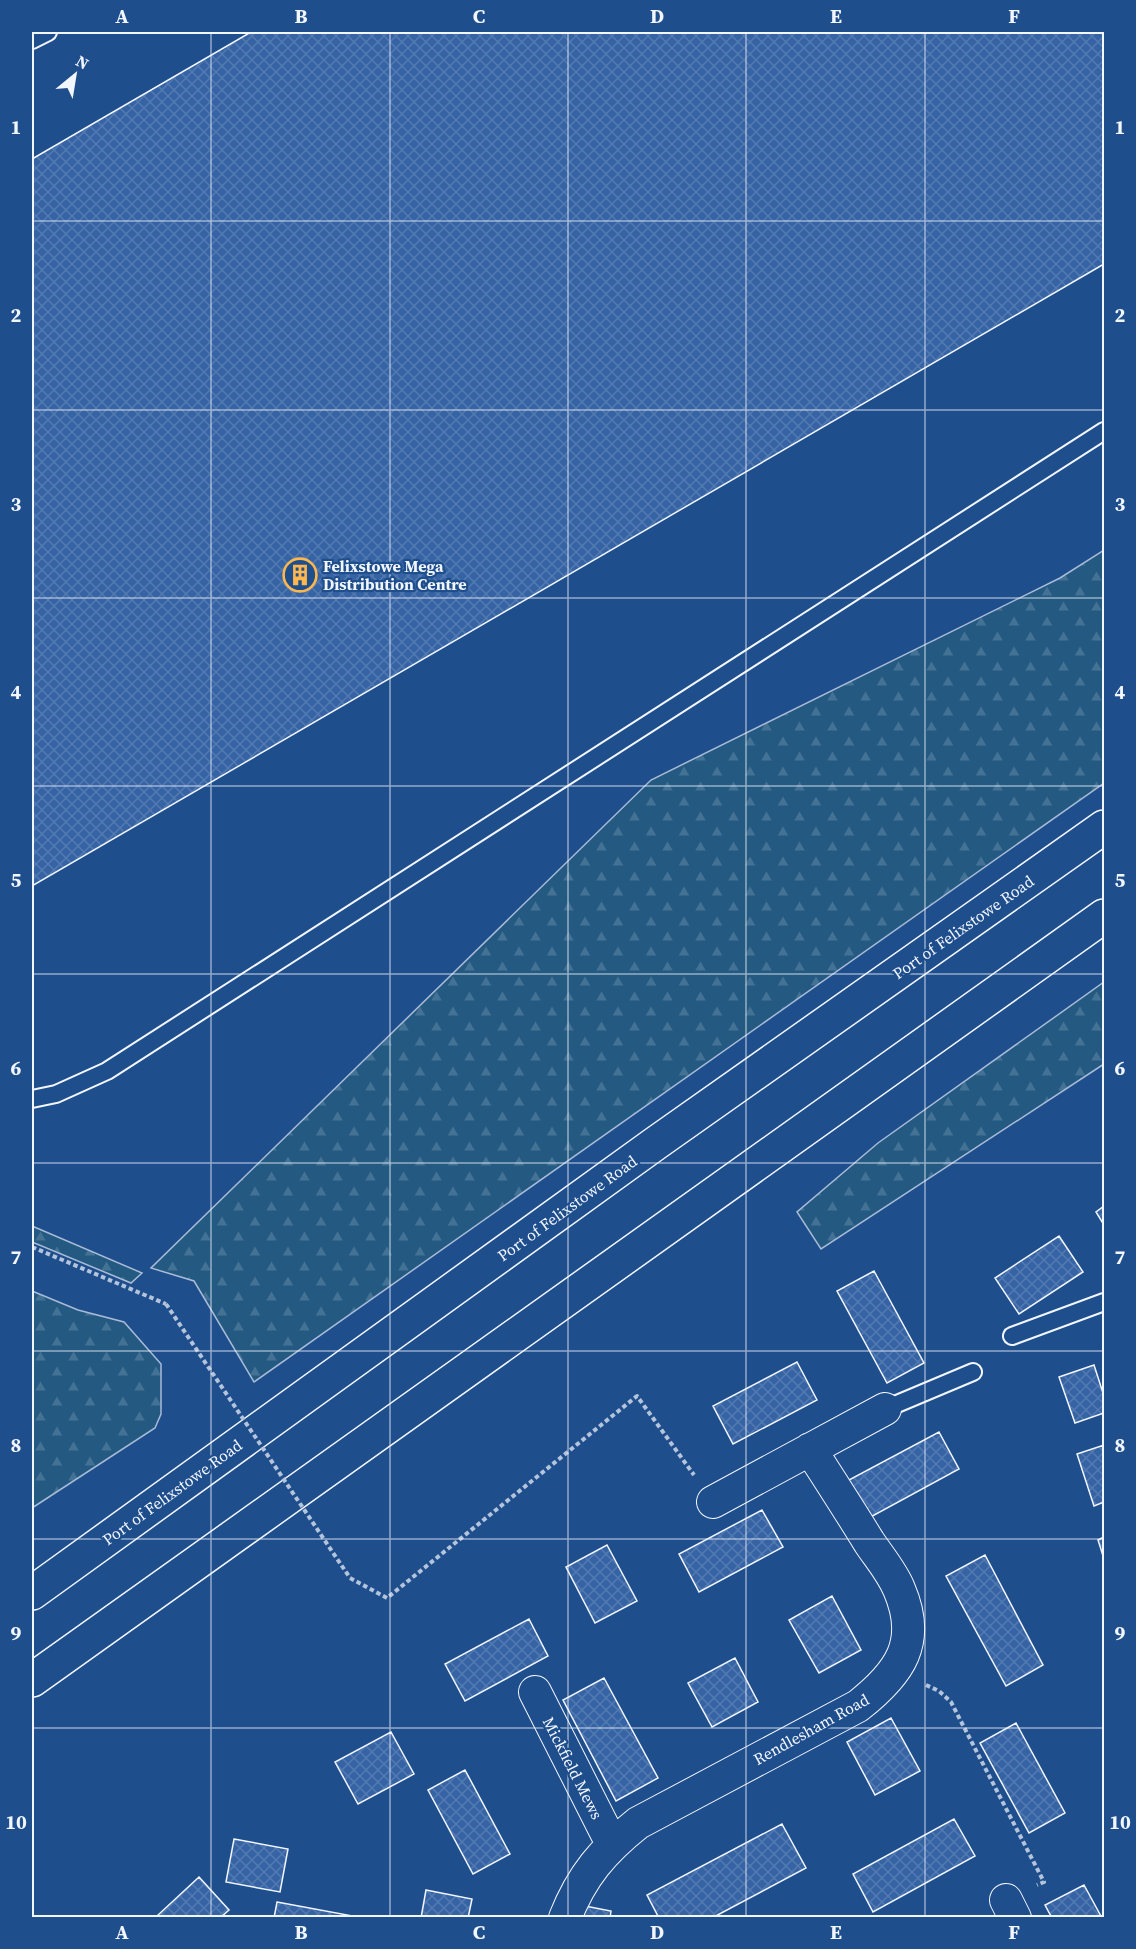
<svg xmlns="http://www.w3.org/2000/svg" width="1136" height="1949" font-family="'Source Serif 4',serif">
<defs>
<pattern id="forest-firs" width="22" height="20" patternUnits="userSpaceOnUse" patternTransform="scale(1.5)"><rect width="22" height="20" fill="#245a82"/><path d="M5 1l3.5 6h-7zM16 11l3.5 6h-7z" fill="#447295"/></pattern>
<pattern id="building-cross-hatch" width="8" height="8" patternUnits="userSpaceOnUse" patternTransform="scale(1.5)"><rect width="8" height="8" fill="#3563a3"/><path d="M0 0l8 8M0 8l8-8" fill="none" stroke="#537ab1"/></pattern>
</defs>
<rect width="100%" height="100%" fill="#1f4e8c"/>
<path fill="url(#forest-firs)" stroke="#a8bbd7" stroke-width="1.5" d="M 1104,550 L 1104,783 L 254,1382 L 194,1281 L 151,1268 L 651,780 L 1060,578 Z
M 1104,982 L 1104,1064 L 821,1249 L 797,1212 L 878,1143 Z
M 32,1226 L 142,1273 L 131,1283 L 32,1242 Z
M 32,1291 L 78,1310 L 124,1322 L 161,1364 L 161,1414 L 155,1428 L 32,1508 Z"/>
<path fill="url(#building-cross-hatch)" stroke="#f2f6ff" stroke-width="1.5" d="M 251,32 L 1104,32 L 1104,264 L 32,886 L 32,159 Z
M 1104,1206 L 1104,1225 L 1096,1212 Z
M 1059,1236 L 1083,1272 L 1019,1314 L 995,1278 Z
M 874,1271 L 924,1363 L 887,1383 L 837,1291 Z
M 797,1362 L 817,1400 L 733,1444 L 713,1406 Z
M 1094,1365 L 1104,1396 L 1104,1413 L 1075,1423 L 1059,1377 Z
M 939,1432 L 959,1469 L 867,1519 L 847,1481 Z
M 1104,1445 L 1104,1502 L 1094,1506 L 1077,1454 Z
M 762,1510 L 783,1547 L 699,1592 L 679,1554 Z
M 1104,1537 L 1104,1559 L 1098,1540 Z
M 607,1545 L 637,1601 L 595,1623 L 566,1567 Z
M 985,1555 L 1043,1665 L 1006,1686 L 946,1576 Z
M 832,1596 L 861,1650 L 819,1673 L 789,1620 Z
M 529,1619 L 548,1656 L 465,1701 L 445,1664 Z
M 735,1658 L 758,1702 L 712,1727 L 688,1683 Z
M 604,1678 L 658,1778 L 616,1801 L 563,1700 Z
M 891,1718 L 920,1771 L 875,1795 L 847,1742 Z
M 1016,1723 L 1065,1813 L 1029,1833 L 980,1743 Z
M 391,1732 L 414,1774 L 358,1804 L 335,1762 Z
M 465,1770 L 510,1854 L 473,1874 L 428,1790 Z
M 954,1819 L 975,1856 L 873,1912 L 853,1874 Z
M 782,1824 L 806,1868 L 712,1918 L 659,1918 L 647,1895 Z
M 234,1839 L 288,1849 L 280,1892 L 226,1882 Z
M 199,1877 L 229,1910 L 220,1918 L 160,1918 L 158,1915 Z
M 1084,1885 L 1102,1918 L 1052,1918 L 1045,1905 Z
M 426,1890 L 472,1899 L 468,1918 L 421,1918 Z
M 277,1902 L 353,1916 L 353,1918 L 274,1918 Z
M 585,1906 L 611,1911 L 610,1918 L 583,1918 Z"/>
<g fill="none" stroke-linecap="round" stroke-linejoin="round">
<defs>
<path id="lane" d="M 32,40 L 48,32
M 32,1099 L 56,1094 L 107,1071 L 1104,431
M 1012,1336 L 1104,1302
M 885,1409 L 973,1372"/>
<path id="street" d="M 713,1502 L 885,1409
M 535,1692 L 612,1844
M 1006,1900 L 1015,1918
M 565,1918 C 582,1875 603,1851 638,1823 L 858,1706 C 900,1673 922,1642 899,1589 C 892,1572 879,1557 869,1542 C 850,1511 830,1480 810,1449"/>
<path id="highway" d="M 32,1593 L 656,1143 L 1104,827
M 32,1680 L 1104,916"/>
</defs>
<use href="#lane" stroke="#f2f6ff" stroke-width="20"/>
<use href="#street" stroke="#f2f6ff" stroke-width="34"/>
<use href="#highway" stroke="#f2f6ff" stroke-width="36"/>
<path stroke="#b3c4dc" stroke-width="4" stroke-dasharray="4.5 3" stroke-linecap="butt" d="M 32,1247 L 166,1304
M 350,1578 L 387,1598 L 637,1396 L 694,1475
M 926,1685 L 939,1691 L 951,1702 L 1044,1882 L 1037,1885"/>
<use href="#lane" stroke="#1f4e8c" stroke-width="16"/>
<use href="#street" stroke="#1f4e8c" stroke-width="32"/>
<use href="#highway" stroke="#1f4e8c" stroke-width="33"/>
<path stroke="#b3c4dc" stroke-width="4" stroke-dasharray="4.5 3" stroke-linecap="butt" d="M 166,1304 L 350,1578"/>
</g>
<path fill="none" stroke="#f2f6ff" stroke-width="1.5" stroke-opacity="0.55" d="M 211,32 L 211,1918M 390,32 L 390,1918M 568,32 L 568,1918M 746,32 L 746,1918M 925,32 L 925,1918M 32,221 L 1104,221M 32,410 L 1104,410M 32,598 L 1104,598M 32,786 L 1104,786M 32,974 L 1104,974M 32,1163 L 1104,1163M 32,1351 L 1104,1351M 32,1539 L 1104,1539M 32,1728 L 1104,1728"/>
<defs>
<symbol id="building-ring" viewBox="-11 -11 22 22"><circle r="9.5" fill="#1f4e8c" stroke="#ffb74d" stroke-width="1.5"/><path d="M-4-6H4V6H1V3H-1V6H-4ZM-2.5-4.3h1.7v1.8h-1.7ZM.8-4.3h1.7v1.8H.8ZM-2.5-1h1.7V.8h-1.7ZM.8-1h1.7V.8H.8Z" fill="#ffb74d"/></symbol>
</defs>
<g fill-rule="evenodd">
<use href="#building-ring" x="281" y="556" width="38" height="38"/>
</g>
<g text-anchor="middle" stroke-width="4.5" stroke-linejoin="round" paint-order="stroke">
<g font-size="16" font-weight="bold" fill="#f2f6ff" stroke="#1f4e8c" text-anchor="start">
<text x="323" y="572">Felixstowe Mega<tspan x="323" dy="18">Distribution Centre</tspan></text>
</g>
<g font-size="16" fill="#f2f6ff" stroke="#1f4e8c">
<text transform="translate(963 927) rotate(-35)" y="6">Port of Felixstowe Road</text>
<text transform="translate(567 1208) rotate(-36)" y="6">Port of Felixstowe Road</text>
<text transform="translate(172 1492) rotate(-36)" y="6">Port of Felixstowe Road</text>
<text transform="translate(811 1729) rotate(-29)" y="6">Rendlesham Road</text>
<text transform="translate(573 1768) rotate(63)" y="6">Mickfield Mews</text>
</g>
</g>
<rect width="1136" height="1949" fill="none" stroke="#1f4e8c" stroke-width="66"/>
<g transform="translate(75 75) rotate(30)" stroke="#1f4e8c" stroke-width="4.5" paint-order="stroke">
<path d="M0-4.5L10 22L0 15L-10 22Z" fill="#f2f6ff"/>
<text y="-9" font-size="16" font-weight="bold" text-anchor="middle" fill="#f2f6ff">N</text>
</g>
<rect x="33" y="33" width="1070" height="1883" fill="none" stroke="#f2f6ff" stroke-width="2"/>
<g font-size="20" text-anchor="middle" font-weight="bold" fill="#f2f6ff">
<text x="122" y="23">A</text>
<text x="301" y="23">B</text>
<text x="479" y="23">C</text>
<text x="657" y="23">D</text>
<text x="836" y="23">E</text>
<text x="1014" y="23">F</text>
<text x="16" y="134">1</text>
<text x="1120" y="134">1</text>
<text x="16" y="322">2</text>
<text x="1120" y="322">2</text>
<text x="16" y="511">3</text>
<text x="1120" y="511">3</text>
<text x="16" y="699">4</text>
<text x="1120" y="699">4</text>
<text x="16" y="887">5</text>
<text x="1120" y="887">5</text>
<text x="16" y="1075">6</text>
<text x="1120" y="1075">6</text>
<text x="16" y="1264">7</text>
<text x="1120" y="1264">7</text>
<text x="16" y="1452">8</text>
<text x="1120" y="1452">8</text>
<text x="16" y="1640">9</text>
<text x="1120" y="1640">9</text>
<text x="16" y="1829">10</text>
<text x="1120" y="1829">10</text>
<text x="122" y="1939">A</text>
<text x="301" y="1939">B</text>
<text x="479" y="1939">C</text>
<text x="657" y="1939">D</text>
<text x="836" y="1939">E</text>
<text x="1014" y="1939">F</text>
</g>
</svg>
